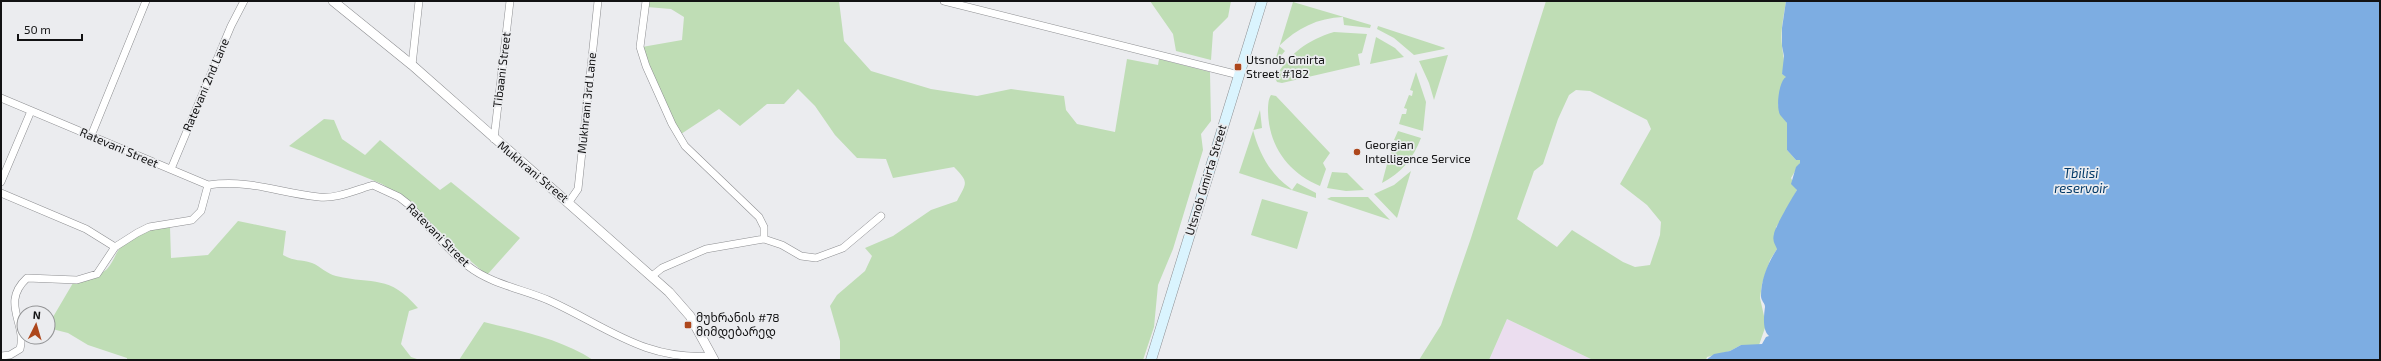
<svg xmlns="http://www.w3.org/2000/svg" width="2381" height="361" font-family="'Exo 2','Noto Sans Georgian',sans-serif">
<rect width="100%" height="100%" fill="#ebecef"/>
<path fill="#ebddef" d="M 1507,319 L 1593,360 L 1489,360 Z"/>
<path fill="#bfddb5" fill-rule="evenodd" d="M 649,1 L 839,1 L 844,41 L 871,71 L 931,89 L 977,96 L 1011,89 L 1064,96 L 1066,110 L 1077,124 L 1115,132 L 1127,59 L 1158,65 L 1159,59 L 1210,72 L 1211,121 L 1201,134 L 1203,150 L 1173,249 L 1158,285 L 1154,327 L 1143,360 L 840,360 L 840,341 L 830,306 L 837,295 L 865,271 L 872,256 L 865,248 L 893,236 L 931,210 L 957,201 C 966,183 970,183 954,167 L 893,178 L 886,159 L 857,158 L 835,135 L 815,106 L 798,89 L 784,104 L 767,104 L 740,126 L 719,109 L 681,134 L 664,104 L 642,47 L 682,40 L 684,17 L 671,9 L 647,7 Z
M 1150,1 L 1231,1 L 1228,17 L 1213,32 L 1211,60 L 1176,51 L 1173,34 Z
M 1546,1 L 1786,1 C 1784,15 1780,31 1782,46 C 1783,56 1786,64 1782,74 L 1787,77 L 1778,105 L 1787,123 L 1787,150 L 1796,160 L 1800,160 L 1800,163 L 1791,178 L 1797,190 L 1783,218 L 1776,227 L 1777,249 L 1770,260 L 1762,284 L 1760,298 L 1766,325 L 1759,345 L 1741,345 L 1730,351 L 1707,357 L 1706,360 L 1593,360 L 1507,319 L 1489,360 L 1419,360 L 1441,325 L 1471,238 ZM 1576,90 L 1590,91 L 1647,120 L 1651,129 L 1620,184 L 1647,205 L 1661,222 L 1660,235 L 1650,265 L 1635,267 L 1623,262 L 1572,230 L 1557,247 L 1517,219 L 1534,171 L 1543,164 L 1558,119 L 1569,95 Z
M 1293,2 L 1371,25 L 1370,28 L 1344,25 L 1343,17 C 1318,18 1297,28 1279,46 L 1285,51 L 1274,64 Z
M 1378,26 L 1445,48 L 1444,49 L 1414,55 L 1394,38 L 1377,29 Z
M 1334,32 L 1367,34 L 1362,53 L 1358,54 L 1360,65 L 1282,83 L 1277,82 L 1275,78 C 1289,54 1307,40 1334,32 Z
M 1376,37 L 1395,48 L 1404,57 L 1370,64 Z
M 1448,55 L 1434,100 L 1429,83 L 1419,61 Z
M 1416,72 L 1426,102 L 1423,131 L 1399,124 L 1402,114 L 1406,114 L 1407,109 L 1404,108 L 1409,95 L 1412,96 L 1413,91 L 1410,90 Z
M 1271,95 L 1276,96 L 1330,153 L 1323,163 L 1326,169 L 1320,186 C 1289,173 1269,147 1268,112 C 1268,107 1268,99 1271,95 Z
M 1260,110 L 1262,128 L 1253,130 C 1259,153 1270,174 1290,188 L 1292,190 L 1297,183 L 1316,193 L 1316,198 L 1239,173 Z
M 324,119 L 334,120 L 342,139 L 365,155 L 380,140 L 440,190 L 451,182 L 520,238 L 487,275 L 460,252 L 410,202 L 382,184 L 289,146 Z
M 1398,131 L 1421,138 C 1413,159 1401,173 1382,183 L 1387,164 L 1390,165 L 1391,160 L 1389,159 L 1393,146 L 1396,146 L 1397,141 L 1394,140 Z
M 1411,171 L 1397,218 L 1374,194 L 1394,185 Z
M 1332,172 L 1347,173 L 1364,190 L 1346,191 L 1327,188 Z
M 1331,197 L 1368,197 L 1390,220 L 1327,199 Z
M 1262,199 L 1308,212 L 1297,249 L 1251,235 Z
M 238,221 L 286,231 L 283,255 C 296,262 300,259 312,263 C 320,266 327,274 336,276 C 374,285 389,274 418,308 L 409,311 L 401,344 L 411,357 L 420,360 L 127,360 L 127,358 L 88,345 L 68,333 L 48,328 L 48,321 L 53,317 L 73,283 C 84,279 98,277 107,269 C 113,263 115,254 120,248 C 131,233 153,228 170,227 L 171,258 L 208,255 Z
M 484,322 C 520,331 561,339 593,360 L 459,360 Z"/>
<path fill="#7dade2" d="M 1786,1 L 2380,1 L 2380,360 L 1706,360 L 1714,354 L 1730,351 L 1741,345 L 1762,344 L 1766,337 L 1769,336 C 1762,330 1764,315 1765,307 C 1765,303 1761,301 1761,296 C 1761,279 1768,263 1777,249 C 1775,244 1772,241 1774,234 C 1774,229 1793,196 1797,190 L 1791,184 L 1796,167 L 1800,163 L 1800,160 L 1796,160 L 1787,150 L 1787,123 C 1785,121 1783,118 1781,116 C 1775,110 1779,80 1786,77 L 1782,74 L 1784,56 L 1782,46 L 1782,28 Z"/>
<g fill="none" stroke-linecap="round" stroke-linejoin="round">
<defs>
<path id="minor" d="M 646,1 L 640,47 L 646,66 L 672,124 L 685,146 L 759,217 L 764,227 L 764,239
M 944,1 L 1239,75
M 412,65 L 419,1
M 1,98 L 208,185 C 251,179 278,193 319,197 C 336,199 356,190 373,185 L 399,197 L 408,204 C 427,224 447,250 468,266 C 491,284 522,289 548,300 C 606,326 644,361 712,356
M 91,136 L 146,1
M 494,139 L 510,1
M 171,169 L 231,26 L 244,1
M 1,182 L 31,111
M 1,193 L 86,229 L 115,247
M 569,202 L 578,189 L 598,1
M 652,276 L 662,268 L 706,249 L 764,239 L 782,245 L 801,256 L 816,258 L 843,248 L 881,216
M 1,356 L 10,355 L 20,349 C 27,323 0,303 27,278 L 77,280 L 97,274 L 115,247 L 137,233 L 149,227 L 192,220 L 201,211 L 208,185"/>
<path id="tertiary" d="M 333,1 L 412,65 L 669,292 L 690,316 L 714,360"/>
<path id="secondary" d="M 1151,360 L 1262,1"/>
</defs>
<use href="#minor" stroke="#8d8e91" stroke-width="8"/>
<use href="#tertiary" stroke="#8d8e91" stroke-width="10"/>
<use href="#secondary" stroke="#8d8e91" stroke-width="11"/>
<use href="#minor" stroke="#fff" stroke-width="7"/>
<use href="#tertiary" stroke="#fff" stroke-width="9"/>
<use href="#secondary" stroke="#daf4fe" stroke-width="10"/>
</g>
<g fill="#ad471c" stroke="#ebecef" stroke-width="1.5">
<rect x="1234" y="63" width="8" height="8" rx="2"/>
<circle cx="1357" cy="152" r="4"/>
<rect x="684" y="321" width="8" height="8" rx="2"/>
</g>
<g text-anchor="middle" stroke-width="3.5" stroke-linejoin="round" paint-order="stroke">
<g font-size="12" fill="#121213" stroke="#ebecef" text-anchor="start">
<text x="1246" y="64">Utsnob Gmirta<tspan x="1246" dy="14">Street #182</tspan></text>
<text x="1365" y="149">Georgian<tspan x="1365" dy="14">Intelligence Service</tspan></text>
<text x="696" y="322">მუხრანის #78<tspan x="696" dy="14">მიმდებარედ</tspan></text>
</g>
<g font-size="12" fill="#121213" stroke="#ebecef">
<text transform="translate(502 70) rotate(-83)" y="4">Tibaani Street</text>
<text transform="translate(206 85) rotate(-67)" y="4">Ratevani 2nd Lane</text>
<text transform="translate(587 103) rotate(-84)" y="4">Mukhrani 3rd Lane</text>
<text transform="translate(119 148) rotate(23)" y="4">Ratevani Street</text>
<text transform="translate(533 172) rotate(40)" y="4">Mukhrani Street</text>
<text transform="translate(1206 180) rotate(-73)" y="4">Utsnob Gmirta Street</text>
<text transform="translate(438 235) rotate(45)" y="4">Ratevani Street</text>
</g>
<g font-size="13" font-style="italic" fill="#003867" stroke="#ebecef">
<text x="2081" y="178">Tbilisi<tspan x="2081" dy="15">reservoir</tspan></text>
</g>
</g>
<rect width="2381" height="361" fill="none" stroke="#121213" stroke-width="4"/>
<g transform="translate(36 325) rotate(5)"><circle r="19" fill="#ebecef" stroke="#949597"/>
<path d="M0-3L7 15L0 10L-7 15Z" fill="#ad471c"/>
<text y="-6" font-size="11" font-weight="bold" text-anchor="middle" fill="#121213">N</text>
</g>
<path d="M18 34v6h64v-6" fill="none" stroke="#121213" stroke-width="2"/>
<text x="24" y="34" font-size="12" fill="#121213" stroke="#ebecef" stroke-width="3" paint-order="stroke">50 m</text>
</svg>
